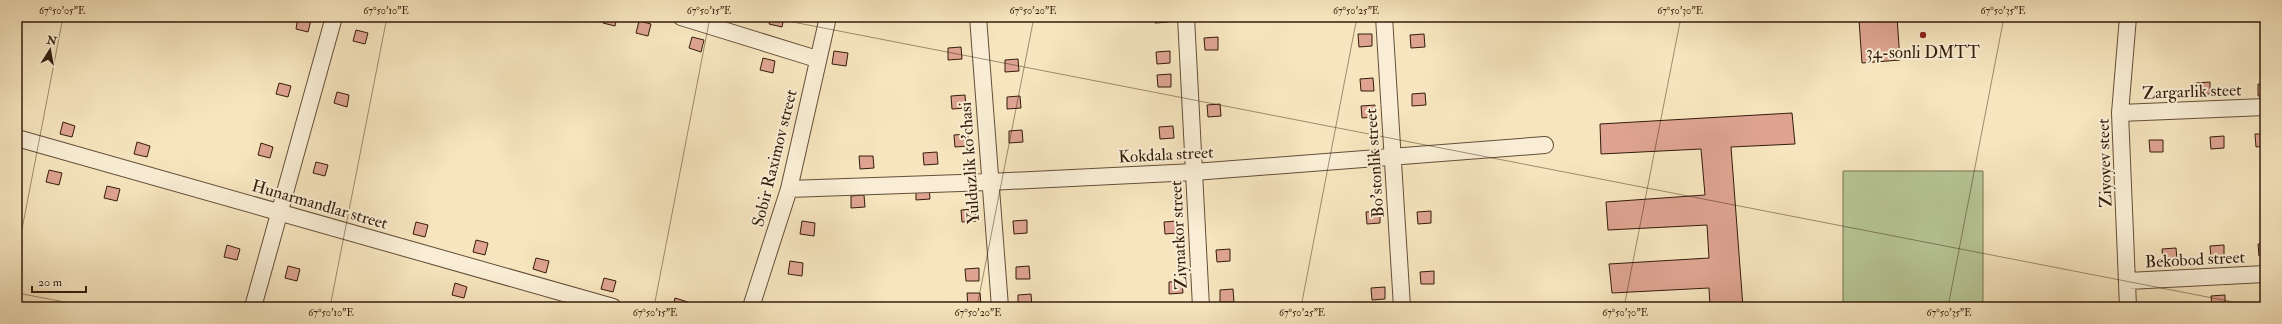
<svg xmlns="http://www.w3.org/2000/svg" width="2282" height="324" font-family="'IM FELL Double Pica',serif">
<rect width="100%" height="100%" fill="#f6e5be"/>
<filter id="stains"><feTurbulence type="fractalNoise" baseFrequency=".005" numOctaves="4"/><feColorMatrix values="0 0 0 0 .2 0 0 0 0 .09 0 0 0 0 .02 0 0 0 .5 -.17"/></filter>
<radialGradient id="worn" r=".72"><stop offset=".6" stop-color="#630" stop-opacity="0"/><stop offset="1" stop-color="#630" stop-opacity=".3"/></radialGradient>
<path fill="#b7c696" stroke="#767150" d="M 1843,171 L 1983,171 L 1983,307 L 1843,307 Z"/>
<path fill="#dea491" stroke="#341c0b" d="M 298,17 L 311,20 L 308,32 L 296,29 Z
M 604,17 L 617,17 L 615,26 L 603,23 Z
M 771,17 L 784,17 L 782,27 L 769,24 Z
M 1155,17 L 1168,17 L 1169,22 L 1155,23 Z
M 1878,17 L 1897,17 L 1900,60 L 1862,63 L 1859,20 Z
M 639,21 L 651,24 L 648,36 L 636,33 Z
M 356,30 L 368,33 L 365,44 L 353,41 Z
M 1358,34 L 1372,34 L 1372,46 L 1359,47 Z
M 1424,34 L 1425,47 L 1411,48 L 1410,35 Z
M 692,37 L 704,40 L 701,52 L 689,48 Z
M 1218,37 L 1218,50 L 1205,50 L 1204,38 Z
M 961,47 L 962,59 L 948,60 L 948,48 Z
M 834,51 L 848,53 L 846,66 L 832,64 Z
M 1170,51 L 1170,63 L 1157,64 L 1156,52 Z
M 763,58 L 775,61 L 773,73 L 760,70 Z
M 1018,59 L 1019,71 L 1005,72 L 1005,60 Z
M 1171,74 L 1171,87 L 1158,87 L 1157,75 Z
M 1373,78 L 1374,91 L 1361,91 L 1360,79 Z
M 2210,82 L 2210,94 L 2197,95 L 2196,83 Z
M 279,83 L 291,86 L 288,97 L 276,94 Z
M 2258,84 L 2265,84 L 2265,96 L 2258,96 Z
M 337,92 L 349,95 L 347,107 L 334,103 Z
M 1425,93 L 1426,105 L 1412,106 L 1412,94 Z
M 965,95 L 966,108 L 952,109 L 951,96 Z
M 1020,96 L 1021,108 L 1007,109 L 1007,97 Z
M 1220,104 L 1221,116 L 1208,117 L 1207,105 Z
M 1375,105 L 1375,117 L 1362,118 L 1361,106 Z
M 1792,113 L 1795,144 L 1731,147 L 1743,307 L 1710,307 L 1709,288 L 1612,293 L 1609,264 L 1709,258 L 1707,225 L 1608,230 L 1606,202 L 1705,195 L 1701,149 L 1601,154 L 1600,124 Z
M 63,122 L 75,126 L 72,137 L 60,134 Z
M 1173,126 L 1174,138 L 1160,139 L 1159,127 Z
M 1022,130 L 1023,142 L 1009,143 L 1009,131 Z
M 968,134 L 968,146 L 955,147 L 954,135 Z
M 2255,134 L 2265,134 L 2265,146 L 2256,147 Z
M 2224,136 L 2224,148 L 2211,149 L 2210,137 Z
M 2149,140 L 2163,140 L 2163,152 L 2150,152 Z
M 137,142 L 150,146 L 147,157 L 134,154 Z
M 261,143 L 273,147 L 270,158 L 258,155 Z
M 937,152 L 938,164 L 924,165 L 923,153 Z
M 859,156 L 873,156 L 874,168 L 860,169 Z
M 316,162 L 328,165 L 325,176 L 313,173 Z
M 49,170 L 62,173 L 59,185 L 46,182 Z
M 107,186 L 120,189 L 117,201 L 104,198 Z
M 929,187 L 930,199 L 916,200 L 916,188 Z
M 864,195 L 865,207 L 851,208 L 851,196 Z
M 975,209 L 976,221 L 962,222 L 961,210 Z
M 1380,211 L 1380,223 L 1367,224 L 1366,212 Z
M 1431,211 L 1431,223 L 1418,224 L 1417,212 Z
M 1027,220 L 1027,233 L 1014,234 L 1013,221 Z
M 802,221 L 815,223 L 814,236 L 800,234 Z
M 1177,221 L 1178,233 L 1165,234 L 1164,222 Z
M 416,222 L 428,225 L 425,237 L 413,234 Z
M 476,240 L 488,243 L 485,255 L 473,252 Z
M 2265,243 L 2265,256 L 2259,256 L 2258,244 Z
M 227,245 L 240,249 L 237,260 L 224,257 Z
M 2224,245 L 2224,258 L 2211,259 L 2210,246 Z
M 2176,248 L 2177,260 L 2163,261 L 2162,249 Z
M 1230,249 L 1230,261 L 1217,262 L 1216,250 Z
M 536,258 L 549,261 L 546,273 L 533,269 Z
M 790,261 L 803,263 L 802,276 L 788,274 Z
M 288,266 L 300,269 L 297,281 L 285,278 Z
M 1029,266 L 1030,279 L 1016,279 L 1016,267 Z
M 979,268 L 979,281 L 966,281 L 965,269 Z
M 1434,271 L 1434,284 L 1421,284 L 1420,272 Z
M 604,278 L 616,281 L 613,292 L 601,289 Z
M 1182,281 L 1183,293 L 1169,294 L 1169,282 Z
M 455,283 L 467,287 L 464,298 L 452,295 Z
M 1385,287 L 1385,299 L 1372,300 L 1371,288 Z
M 1233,289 L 1234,302 L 1220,302 L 1220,290 Z
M 967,293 L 980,293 L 981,305 L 968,306 Z
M 1031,294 L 1032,307 L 1018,307 L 1018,295 Z
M 2225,295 L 2225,307 L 2212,307 L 2211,296 Z
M 675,298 L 688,302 L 686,307 L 673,307 Z
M 518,302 L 531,305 L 530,307 L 517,307 Z"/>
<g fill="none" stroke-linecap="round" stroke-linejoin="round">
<defs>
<path id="minor" d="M 681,17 L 817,59
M 978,17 L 1000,307
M 1186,17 L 1201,307
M 1384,17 L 1402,307
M 2120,113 L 2265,107
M 17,138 L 613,307
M 789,189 L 989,182 L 1194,172 L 1545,145
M 2128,281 L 2265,274
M 253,307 L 334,17
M 751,307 L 789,189 L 828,17
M 2128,307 L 2120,113 L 2128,17"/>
</defs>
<use href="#minor" stroke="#644e38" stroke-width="18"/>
<use href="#minor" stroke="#f9eed5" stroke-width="16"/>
</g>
<path fill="none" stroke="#341c0b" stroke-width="1" stroke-opacity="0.45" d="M 767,17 L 2259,307M 17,255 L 63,17M 17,293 L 91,307M 330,307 L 387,17M 654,307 L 710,17M 977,307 L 1034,17M 1301,307 L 1357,17M 1624,307 L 1681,17M 1948,307 L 2004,17"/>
<circle fill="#8f2418" stroke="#f9eed5" stroke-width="1.5" cx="1923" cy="35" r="4"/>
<g text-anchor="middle" stroke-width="4" stroke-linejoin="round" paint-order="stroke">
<g font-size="17" fill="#341c0b" stroke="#f9eed5">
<text x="1923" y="58">34-sonli DMTT</text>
</g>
<g font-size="17" fill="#341c0b" stroke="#f9eed5">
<text transform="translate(2192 91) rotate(-2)" y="6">Zargarlik steet</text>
<text transform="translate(1166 154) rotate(-3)" y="6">Kokdala street</text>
<text transform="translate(774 158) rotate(-76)" y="6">Sobir Raximov street</text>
<text transform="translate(969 163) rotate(-94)" y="6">Yulduzlik ko'chasi</text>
<text transform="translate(1374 163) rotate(-94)" y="6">Bo'stonlik street</text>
<text transform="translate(2104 163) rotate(-92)" y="6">Ziyoyev steet</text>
<text transform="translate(320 204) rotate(16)" y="6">Hunarmandlar street</text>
<text transform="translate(1178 235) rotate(-93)" y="6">Ziynatkor street</text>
<text transform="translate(2195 259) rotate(-3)" y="6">Bekobod street</text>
</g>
</g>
<rect width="2282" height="324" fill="none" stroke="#f6e5be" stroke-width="44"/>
<g transform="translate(50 50) rotate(11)" stroke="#f9eed5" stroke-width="3" paint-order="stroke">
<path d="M0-3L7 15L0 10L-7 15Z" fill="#341c0b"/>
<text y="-6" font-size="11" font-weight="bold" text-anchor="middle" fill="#341c0b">N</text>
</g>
<path d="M32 286v6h54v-6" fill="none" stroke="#341c0b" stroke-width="2"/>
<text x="38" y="286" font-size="12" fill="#341c0b" stroke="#f9eed5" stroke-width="3" paint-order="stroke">20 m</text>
<rect x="22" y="22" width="2238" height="280" fill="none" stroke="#341c0b" stroke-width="1.5"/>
<g font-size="10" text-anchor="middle" fill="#341c0b">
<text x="62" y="14">67°50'05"E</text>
<text x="386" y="14">67°50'10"E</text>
<text x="709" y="14">67°50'15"E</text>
<text x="1033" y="14">67°50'20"E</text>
<text x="1356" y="14">67°50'25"E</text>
<text x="1680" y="14">67°50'30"E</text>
<text x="2003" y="14">67°50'35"E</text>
<text x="331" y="316">67°50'10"E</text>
<text x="655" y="316">67°50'15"E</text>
<text x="978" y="316">67°50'20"E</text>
<text x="1302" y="316">67°50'25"E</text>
<text x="1625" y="316">67°50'30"E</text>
<text x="1949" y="316">67°50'35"E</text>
</g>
<rect width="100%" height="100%" filter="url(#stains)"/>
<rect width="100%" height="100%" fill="url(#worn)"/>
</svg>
